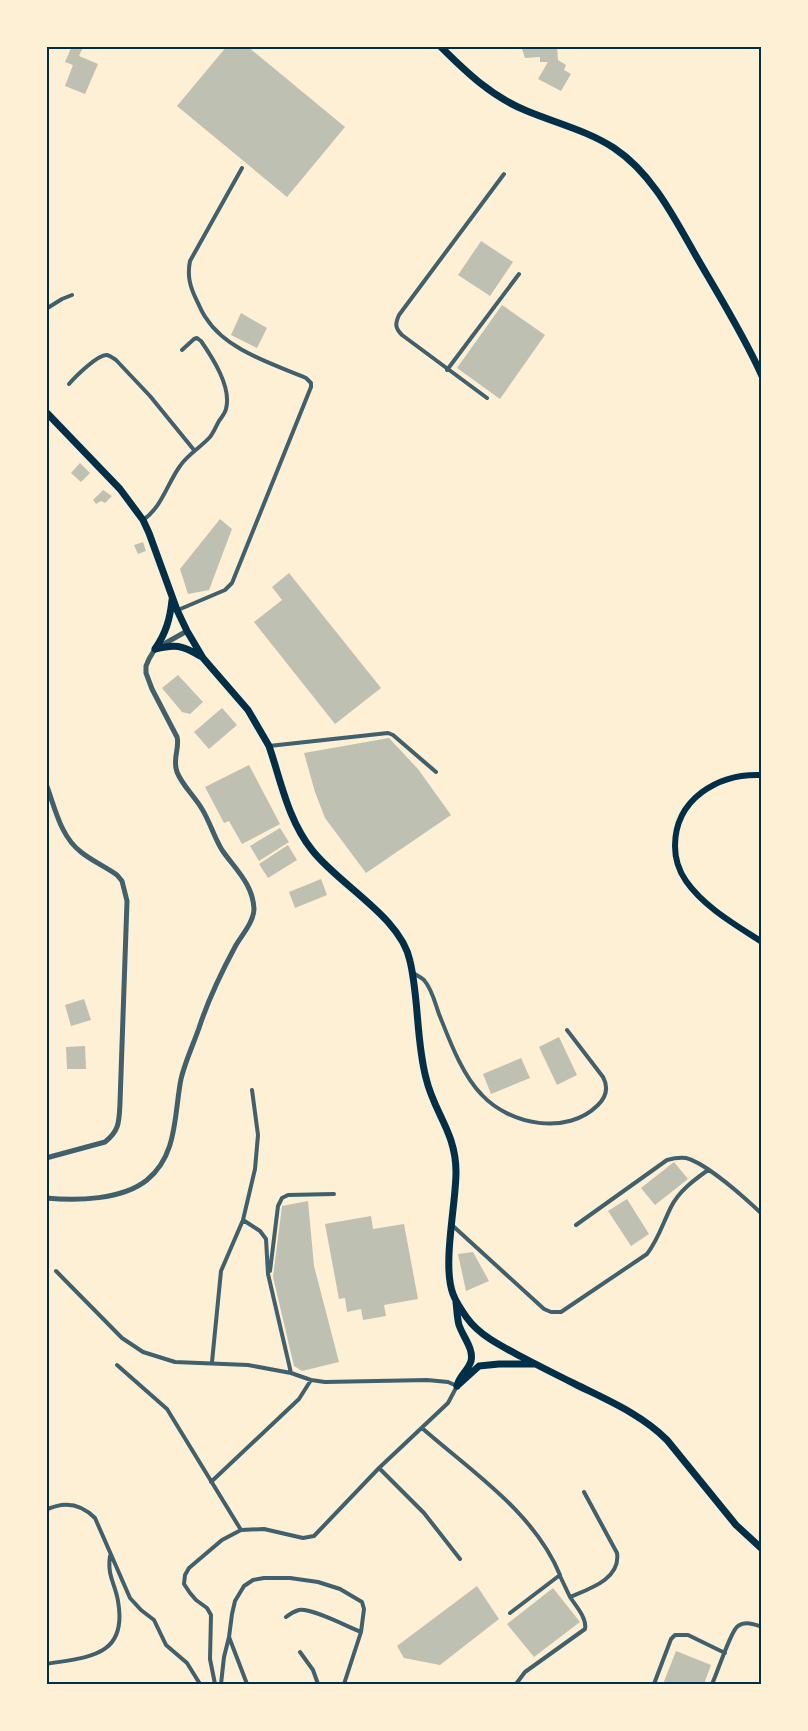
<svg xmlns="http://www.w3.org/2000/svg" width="808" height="1731" font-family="'Roboto Condensed',sans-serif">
<rect width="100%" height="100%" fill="#fdf0d5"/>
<path fill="#bec0b2" d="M 72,46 L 83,47 L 79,56 L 98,64 L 85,94 L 65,86 L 73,65 L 65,62 Z
M 227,46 L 247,46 L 345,127 L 287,197 L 177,106 Z
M 521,46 L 557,46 L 558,60 L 566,65 L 564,70 L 571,74 L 561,91 L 538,79 L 548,62 L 540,62 L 540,57 L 525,58 Z
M 481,241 L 513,262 L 490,296 L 458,275 Z
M 502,305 L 545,335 L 500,399 L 457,368 Z
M 241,313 L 267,328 L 257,348 L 231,335 Z
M 80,463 L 90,473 L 81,482 L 71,473 Z
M 103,490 L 112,496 L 105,503 L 101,501 L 96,504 L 93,500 Z
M 220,519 L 232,529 L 209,590 L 188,594 L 180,569 Z
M 143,542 L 146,551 L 138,554 L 134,545 Z
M 289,573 L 381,688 L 335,724 L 254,622 L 282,600 L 272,587 Z
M 178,675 L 203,702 L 190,714 L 182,712 L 162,688 Z
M 222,708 L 237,725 L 209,749 L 194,732 Z
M 389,738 L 418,769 L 451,815 L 366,873 L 325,818 L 315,792 L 304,753 Z
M 249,765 L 280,824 L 242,844 L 229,821 L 224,823 L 205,787 Z
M 280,828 L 289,842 L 259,861 L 250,846 Z
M 288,845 L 297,860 L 268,878 L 259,864 Z
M 321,879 L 327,895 L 295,908 L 289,892 Z
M 84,999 L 91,1020 L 71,1026 L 65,1005 Z
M 559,1037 L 577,1075 L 557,1085 L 539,1047 Z
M 85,1046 L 86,1069 L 67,1069 L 66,1047 Z
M 521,1058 L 530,1078 L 491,1094 L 483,1074 Z
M 674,1162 L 688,1179 L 655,1205 L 641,1188 Z
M 627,1199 L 649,1234 L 631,1246 L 608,1211 Z
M 308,1201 L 314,1266 L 339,1362 L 302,1371 L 294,1366 L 273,1277 L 282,1206 Z
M 371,1216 L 373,1229 L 404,1224 L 418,1299 L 384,1305 L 386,1316 L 363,1320 L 361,1309 L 347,1312 L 345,1298 L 339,1299 L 325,1224 Z
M 473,1252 L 489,1281 L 466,1291 L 458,1254 Z
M 477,1586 L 499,1619 L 440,1665 L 404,1658 L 397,1646 Z
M 553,1588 L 580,1622 L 534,1657 L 507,1624 Z
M 676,1651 L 711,1665 L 704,1684 L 663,1684 Z"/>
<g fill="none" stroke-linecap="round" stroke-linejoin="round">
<path stroke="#3f606c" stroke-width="4" d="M 46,309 L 62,299 L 72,295
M 447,370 L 519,274
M 69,384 C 75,377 98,354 107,355 C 111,356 113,358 116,360 L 150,396 L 194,450
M 487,398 L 402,335 C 395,328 395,324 399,315 L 504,174
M 143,520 C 162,507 167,484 180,466 C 188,454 200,448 210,437 C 214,432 216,426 219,421 C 222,417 225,413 226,409 C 232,387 212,357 201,341 L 197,338 L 194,339 L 182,350
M 178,610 L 225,590 L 232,583 L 311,387 L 311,383 L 306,378 C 273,364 226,350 206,318 C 202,313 200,307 197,301 C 190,287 187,276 190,261 L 242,168
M 269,746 L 388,733 L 393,735 L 436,772
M 412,972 C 416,975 421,977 424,980 C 432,989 435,1003 439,1014 C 449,1039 462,1075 482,1095 C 510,1125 567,1136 598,1105 C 606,1097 609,1088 603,1077 L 567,1030
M 243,1220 L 260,1231 L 266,1239 L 268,1274 L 291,1373
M 576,1225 L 667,1160 C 674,1158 679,1157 686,1158 C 706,1163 746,1199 762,1214
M 453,1226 L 544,1309 L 551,1312 L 561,1312 L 647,1254 C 658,1240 663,1223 671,1207 C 679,1191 694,1180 708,1170
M 56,1271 L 122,1338 L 143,1352 L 175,1362 L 248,1365 L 291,1373 L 311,1380 L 325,1382 L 427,1380 L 448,1382 L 457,1386 L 448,1403 L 379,1468 L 314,1536 L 303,1538 L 264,1529 L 241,1530 L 222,1540 L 189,1568 L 185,1575 L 184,1584 L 190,1593 L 196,1600 L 207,1608 L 211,1615 L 210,1659 L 215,1684
M 270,1271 L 278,1206 L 282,1198 L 288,1195 L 334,1194
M 212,1362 L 221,1271 L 243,1220 L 255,1169 L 258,1135 L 252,1090
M 117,1365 L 167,1409 L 241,1530
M 422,1428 C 472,1472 534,1512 560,1575 L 510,1613
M 379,1468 L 424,1513 L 460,1559
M 211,1482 L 299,1399 L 311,1380
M 46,1510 C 64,1501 81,1504 95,1518 L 130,1598 L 141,1610 L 154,1620 L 166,1645 L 187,1663 L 200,1684
M 560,1576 L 570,1597 C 589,1589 621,1579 617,1553 L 584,1492
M 286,1617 C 290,1614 295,1611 299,1610 C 312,1608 348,1627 361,1632
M 300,1652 L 313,1670 L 318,1684
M 46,1664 C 88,1657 128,1657 118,1601 C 115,1583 107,1576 110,1556
M 221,1684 L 224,1657 L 229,1637
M 247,1684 L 229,1637 L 232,1614 L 235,1601 L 244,1586 L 253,1580 L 264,1578 L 290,1578 L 318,1582 L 340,1589 L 362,1602 L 364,1609 L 361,1632 L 344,1684
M 516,1684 L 525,1672 L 585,1629 C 587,1618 576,1606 570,1597
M 654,1684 L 671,1639 L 675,1635 L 688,1635 L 725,1653
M 712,1684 C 717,1674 731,1630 738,1626 C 745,1621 754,1624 762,1627"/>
<path stroke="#3f606c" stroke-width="5" d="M 46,784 C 55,807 60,836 81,852 C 92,861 106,867 117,875 L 122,881 L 127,901 L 120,1103 C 119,1121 120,1130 105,1142 L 46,1158
M 46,1198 C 77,1201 122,1200 147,1180 C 178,1155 174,1114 181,1079 C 185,1062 193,1045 199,1028 C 208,1000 222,971 236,945 C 242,935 254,921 254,909 C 253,884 235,869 222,850 C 214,837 210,822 202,809 C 195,797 182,785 177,772 C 172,759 180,748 177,737 L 152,689 L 146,673 L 146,666 L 149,659 L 155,649 L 187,631"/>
<path stroke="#003049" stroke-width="6" d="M 762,775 C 718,773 675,799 675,846 C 675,858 679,871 686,881 C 704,907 736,925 762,942"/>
<path stroke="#003049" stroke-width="7" d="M 440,46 C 466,72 492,97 527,111 C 556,123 588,131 614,148 C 656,176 678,226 703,268 C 724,304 745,338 762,376
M 46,412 L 120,489 L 143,520 L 149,533 L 177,610 L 187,631 L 203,658 L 248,710 L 269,746 C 281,781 288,820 312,850 C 339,885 401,917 410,961 C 419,999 416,1040 426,1078 C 434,1113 456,1132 456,1172 C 456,1205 442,1265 453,1294 C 456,1302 462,1311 467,1318 C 480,1336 503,1347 522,1357 C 539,1366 557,1375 575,1384 C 607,1400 641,1414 667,1440 L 736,1525 L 762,1549
M 155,649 C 166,633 170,619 172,600
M 155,649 C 175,644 182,645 200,656
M 456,1302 C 457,1310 457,1318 459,1325 C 463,1337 474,1349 471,1361 C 468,1371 459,1376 457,1386
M 457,1386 L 479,1366 L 499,1364 L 533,1364"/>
</g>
<rect width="808" height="1731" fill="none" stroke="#fdf0d5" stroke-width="96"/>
<rect x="48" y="48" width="712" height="1635" fill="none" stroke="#003049" stroke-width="2"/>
</svg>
